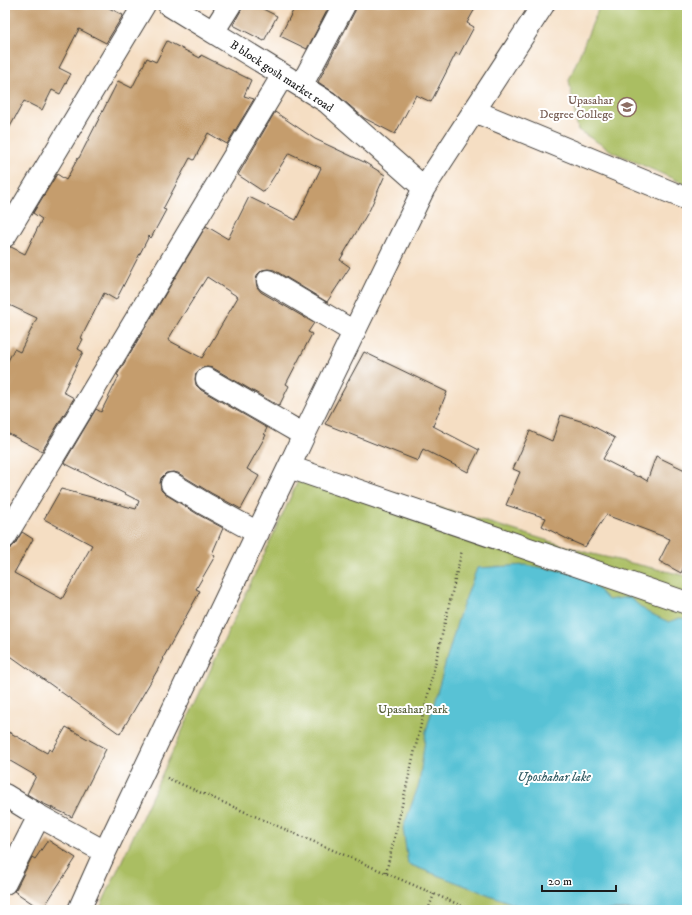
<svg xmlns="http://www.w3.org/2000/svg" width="692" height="915" font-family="'IM FELL DW Pica',serif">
<rect width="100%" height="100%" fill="#fff"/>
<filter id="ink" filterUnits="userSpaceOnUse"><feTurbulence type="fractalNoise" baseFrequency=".025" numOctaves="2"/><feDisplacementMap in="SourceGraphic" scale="8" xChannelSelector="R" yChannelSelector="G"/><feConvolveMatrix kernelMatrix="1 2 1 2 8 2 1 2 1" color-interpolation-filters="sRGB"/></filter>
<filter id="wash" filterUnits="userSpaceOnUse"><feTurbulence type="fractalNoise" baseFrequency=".012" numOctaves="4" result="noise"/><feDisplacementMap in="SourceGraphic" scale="16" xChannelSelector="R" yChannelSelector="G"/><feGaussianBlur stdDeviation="0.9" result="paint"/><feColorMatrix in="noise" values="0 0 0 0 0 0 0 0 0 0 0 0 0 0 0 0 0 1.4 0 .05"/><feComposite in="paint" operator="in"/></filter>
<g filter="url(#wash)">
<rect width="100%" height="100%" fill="#f5dec3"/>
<path fill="#aabe62" stroke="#636d3f" d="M 600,5 L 687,5 L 687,185 L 613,152 L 578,130 L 569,80 Z
M 305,466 L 588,553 L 687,576 L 687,910 L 99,910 Z"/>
<path fill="#59c2d5" stroke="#3a6f78" d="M 526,565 L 537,567 L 584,574 L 608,600 L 629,597 L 647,612 L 669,622 L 680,618 L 687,619 L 687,910 L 529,910 L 408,864 L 403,828 L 419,784 L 426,731 L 459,616 L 477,568 Z"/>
<g id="blocks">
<path fill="#c59d6d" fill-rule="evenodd" d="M 5,5 L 103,5 L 123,15 L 106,43 L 79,29 L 59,68 L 71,74 L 60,94 L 52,90 L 42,110 L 24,101 L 5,136 Z
M 244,5 L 255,5 L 277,16 L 264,41 L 233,25 Z
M 296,5 L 330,5 L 307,49 L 280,36 Z
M 356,5 L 477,5 L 467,23 L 474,27 L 459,55 L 456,53 L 431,102 L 416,95 L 395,134 L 364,118 L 335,93 L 318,82 L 355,11 Z
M 167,41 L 200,58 L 201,55 L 251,80 L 244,96 L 254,99 L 227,144 L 208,133 L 194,160 L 190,158 L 163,209 L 166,210 L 151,238 L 149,236 L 116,300 L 104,293 L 81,338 L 83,339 L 78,349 L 83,352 L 63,392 L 74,398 L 42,451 L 5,432 L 5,367 L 14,349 L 20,352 L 37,318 L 5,303 L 5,248 L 11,247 L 25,254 L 42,219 L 33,213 L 57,174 L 66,180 L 78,158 L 79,158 L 118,81 L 132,88 L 147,58 L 156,62 Z
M 275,112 L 315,139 L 364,162 L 385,175 L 370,209 L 340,260 L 350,267 L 327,302 L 274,270 L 268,269 L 262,270 L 257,275 L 256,281 L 257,287 L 261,292 L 314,323 L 308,332 L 312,334 L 286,384 L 289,386 L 279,406 L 213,368 L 207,367 L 201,368 L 196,373 L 195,379 L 196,385 L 201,390 L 267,428 L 264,434 L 266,435 L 247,469 L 259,476 L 241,509 L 211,493 L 178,473 L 173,472 L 166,473 L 161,478 L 160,483 L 161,490 L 165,494 L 199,515 L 223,528 L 212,554 L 215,556 L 196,589 L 200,591 L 163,658 L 164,659 L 120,734 L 5,652 L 5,549 L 11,548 L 15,544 L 22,532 L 33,539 L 14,573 L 62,599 L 92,545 L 44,519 L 61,489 L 136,509 L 139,501 L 64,463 L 96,409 L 101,412 L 119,376 L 117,375 L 206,226 L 228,239 L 249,197 L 296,220 L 321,168 L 289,153 L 264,192 L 238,175 ZM 207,277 L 238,297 L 202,358 L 168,340 L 178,323 Z
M 364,352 L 447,392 L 433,426 L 479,450 L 468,472 L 423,449 L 418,461 L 325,424 Z
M 561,415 L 587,423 L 615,438 L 603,459 L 638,477 L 639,476 L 647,481 L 656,456 L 687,471 L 687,560 L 681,573 L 659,561 L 670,539 L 606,515 L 585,547 L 569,540 L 542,526 L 546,518 L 506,505 L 520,472 L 513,469 L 530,431 L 552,441 Z
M 66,727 L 106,749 L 72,817 L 40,802 L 27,794 L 36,776 L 5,758 L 5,730 L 47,753 L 49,749 L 52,751 Z
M 48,840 L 76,858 L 42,910 L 14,891 L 16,889 L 32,857 L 35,859 Z"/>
</g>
</g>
<g filter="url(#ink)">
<use href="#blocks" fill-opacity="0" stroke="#3d3935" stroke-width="1"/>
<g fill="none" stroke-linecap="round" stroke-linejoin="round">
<defs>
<path id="minor" d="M 169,5 L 327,102 L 424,188
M 213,32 L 230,5
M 301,86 L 344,5
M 474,111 L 687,199
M 5,236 L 144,5
M 268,281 L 354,332
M 207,379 L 304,435
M 289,467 L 687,603
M 172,484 L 205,504 L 258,533
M 5,537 L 283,75
M 5,795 L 39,816 L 105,852
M 5,883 L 39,816
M 79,910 L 105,852 L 289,467 L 304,435 L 424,188 L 543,5"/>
</defs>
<use href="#minor" stroke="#3d3935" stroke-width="24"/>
<path stroke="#3d3935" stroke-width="2.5" stroke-dasharray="1 3" stroke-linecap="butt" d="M 167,778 L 471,910
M 386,873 L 462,550
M 428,910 L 434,894"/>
<use href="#minor" stroke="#fff" stroke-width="22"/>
</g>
</g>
<defs>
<symbol id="university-ring" viewBox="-11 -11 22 22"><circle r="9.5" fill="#fff" stroke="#8d6e63" stroke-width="1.5"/><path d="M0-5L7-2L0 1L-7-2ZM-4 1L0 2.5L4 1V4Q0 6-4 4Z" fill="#8d6e63"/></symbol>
</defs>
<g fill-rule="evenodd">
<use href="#university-ring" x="616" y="96" width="22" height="22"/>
</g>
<g text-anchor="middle" stroke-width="4" stroke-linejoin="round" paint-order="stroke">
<g font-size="12" fill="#1c1c1c" stroke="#fff">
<text transform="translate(282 76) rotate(33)" y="4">B block gosh market road</text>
</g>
<g font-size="12" fill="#785e54" stroke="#fff" text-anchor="end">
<text x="613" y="104">Upasahar<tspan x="613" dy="14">Degree College</tspan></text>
</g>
<g font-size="12" fill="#555d38" stroke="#fff">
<text x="413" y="713">Upasahar Park</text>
</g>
<g font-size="13" font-style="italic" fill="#345e66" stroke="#fff">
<text x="554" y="781">Uposhahar lake</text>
</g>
</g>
<rect width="692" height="915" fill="none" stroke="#fff" stroke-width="20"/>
<path d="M542 885v6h74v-6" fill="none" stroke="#1c1c1c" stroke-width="2"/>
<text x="548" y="885" font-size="12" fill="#1c1c1c" stroke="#ffffff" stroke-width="3" paint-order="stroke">20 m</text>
</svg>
